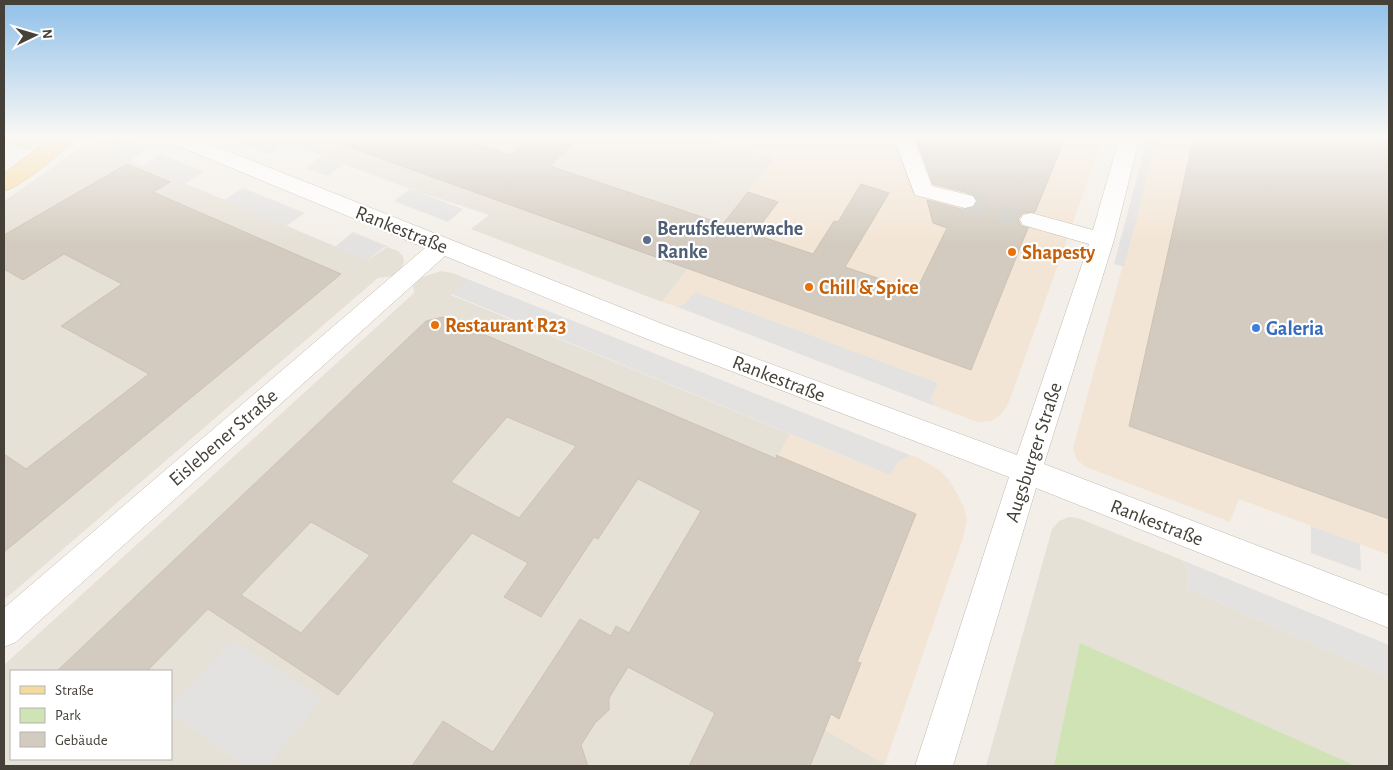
<svg xmlns="http://www.w3.org/2000/svg" width="1393" height="770" font-family="'Alegreya Sans',sans-serif">
<rect width="100%" height="100%" fill="#f3efe8"/>
<path fill="#e6e1d7" fill-rule="evenodd" d="M 270,136 L 700,136 L 775,158 L 662,302 L 471,229 L 489,215 L 410,189 Z
M 115,139 L 126,140 L 126,142 L 110,152 L 368,260 L 387,247 L 398,251 L 403,256 L 404,262 L 401,269 L 394,276 L 378,278 L 4,600 L 4,201 L 82,147 L 95,142 Z
M 441,271 L 453,273 L 465,278 L 465,282 L 451,295 L 790,434 L 777,459 L 711,665 L 885,764 L 884,766 L 4,766 L 4,665 L 414,293 L 413,286 L 415,282 L 423,277 ZM 11,671 L 171,671 L 171,759 L 11,759 Z
M 1069,517 L 1078,518 L 1182,560 L 1189,571 L 1186,588 L 1389,677 L 1389,766 L 986,766 L 1052,529 L 1059,521 Z"/>
<path fill="#f3e5d5" d="M 700,136 L 1104,136 L 1009,402 L 1002,414 L 991,421 L 977,422 L 935,406 L 931,399 L 937,383 L 695,292 L 682,306 L 675,306 L 662,302 L 774,158 Z
M 1158,136 L 1389,136 L 1389,555 L 1239,499 L 1230,522 L 1086,467 L 1077,460 L 1073,448 Z
M 790,434 L 890,475 L 898,462 L 905,457 L 910,455 L 915,456 L 938,469 L 950,481 L 964,507 L 967,520 L 963,538 L 885,764 L 711,665 L 777,459 Z"/>
<path fill="#d0e3b5" d="M 27,136 L 44,136 L 29,150 L 12,147 Z
M 1080,643 L 1356,766 L 1054,766 Z"/>
<path fill="#e4e2e0" d="M 234,136 L 270,136 L 286,143 L 270,154 L 230,139 Z
M 476,136 L 525,136 L 512,148 Z
M 1148,136 L 1158,136 L 1124,267 L 1114,264 Z
M 126,140 L 148,149 L 129,160 L 109,152 L 125,143 Z
M 161,154 L 204,172 L 185,184 L 143,166 Z
M 322,156 L 344,164 L 328,176 L 306,168 Z
M 243,188 L 305,213 L 286,226 L 224,200 Z
M 410,189 L 463,209 L 448,222 L 394,201 Z
M 353,232 L 389,247 L 384,247 L 368,260 L 335,247 Z
M 465,278 L 910,455 L 898,462 L 890,475 L 451,294 L 464,282 Z
M 695,292 L 938,383 L 931,399 L 935,406 L 675,306 L 682,306 Z
M 1311,526 L 1360,544 L 1361,571 L 1311,553 Z
M 1182,560 L 1389,645 L 1389,677 L 1186,588 L 1189,571 Z
M 232,640 L 322,699 L 268,766 L 244,766 L 171,714 L 171,706 Z"/>
<path fill="#d3cbbf" stroke="#cdc2b3" fill-rule="evenodd" d="M 333,136 L 453,136 L 510,155 L 532,136 L 582,136 L 550,166 L 723,224 L 748,192 L 778,202 L 754,234 L 813,254 L 834,221 L 838,222 L 861,184 L 889,193 L 845,267 L 916,291 L 947,228 L 933,223 L 927,200 L 965,210 L 975,207 L 978,200 L 973,194 L 933,184 L 915,136 L 1066,136 L 1035,212 L 1023,213 L 1018,219 L 1021,226 L 1028,228 L 971,370 L 332,141 Z
M 1194,136 L 1389,136 L 1389,519 L 1129,426 Z
M 127,164 L 170,182 L 153,192 L 341,274 L 4,552 L 4,454 L 26,469 L 149,374 L 61,326 L 122,284 L 64,254 L 23,280 L 4,269 L 4,235 Z
M 443,317 L 777,459 L 776,455 L 916,514 L 857,662 L 861,663 L 839,719 L 831,714 L 810,766 L 689,766 L 715,713 L 628,667 L 609,698 L 609,710 L 595,723 L 581,745 L 588,766 L 412,766 L 443,721 L 493,752 L 580,619 L 611,636 L 616,626 L 629,633 L 701,511 L 638,479 L 598,539 L 594,537 L 541,617 L 504,597 L 528,563 L 472,533 L 338,695 L 208,609 L 147,671 L 57,671 L 426,321 ZM 507,417 L 576,446 L 519,518 L 451,482 ZM 311,522 L 370,555 L 301,633 L 241,595 Z"/>
<g fill="none" stroke-linecap="round" stroke-linejoin="round">
<path stroke="#d0ccc5" stroke-width="22" stroke-dasharray="22 11" stroke-linecap="butt" d="M 965,201 L 1031,220"/>
<defs>
<path id="minor" d="M 161,136 L 190,136 L 665,325 L 1017,455 L 1089,244 L 1023,225 L 1020,220 L 1023,215 L 1031,213 L 1093,230 L 1120,136 L 1140,136 L 1114,240 L 1044,464 L 1389,596 L 1389,628 L 1036,488 L 953,766 L 915,766 L 1009,477 L 647,339 L 445,256 L 16,642 L 4,647 L 4,608 L 425,248 L 164,140 Z
M 893,136 L 913,136 L 932,186 L 973,196 L 976,201 L 973,206 L 965,208 L 915,195 Z"/>
<path id="major" d="M 4,136 L 17,136 L 11,143 L 4,145 Z
M 54,136 L 77,136 C 67,150 20,187 4,191 L 4,174 Z"/>
</defs>
<use href="#minor" stroke="#c0b9af" stroke-width="1"/>
<use href="#major" stroke="#d9b670" stroke-width="1"/>
<use href="#minor" fill="#fff" fill-rule="evenodd"/>
<use href="#major" fill="#f5da9f" fill-rule="evenodd"/>
</g>
<linearGradient id="sky" x2="0" y2="1"><stop stop-color="#8fc0e9"/><stop offset="0.56" stop-color="#faf8f5"/><stop offset="1" stop-color="#faf8f5" stop-opacity="0"/></linearGradient>
<rect width="1393" height="244" fill="url(#sky)"/>
<circle fill="#5c6f8a" stroke="#fff" stroke-width="2" cx="647" cy="240" r="5"/>
<g fill="#e8710a" stroke="#fff" stroke-width="2">
<circle cx="1012" cy="252" r="5"/>
<circle cx="809" cy="287" r="5"/>
<circle cx="435" cy="325" r="5"/>
</g>
<circle fill="#3f7fe0" stroke="#fff" stroke-width="2" cx="1256" cy="328" r="5"/>
<g text-anchor="middle" stroke-width="4.5" stroke-linejoin="round" paint-order="stroke">
<g font-size="20" font-weight="bold" fill="#4e5e75" stroke="#fff" text-anchor="start">
<text x="657" y="235">Berufsfeuerwache<tspan x="657" dy="23">Ranke</tspan></text>
</g>
<g font-size="20" fill="#454038" stroke="#fff">
<text transform="translate(402 229) rotate(22)" y="7">Rankestraße</text>
<text transform="translate(779 378) rotate(21)" y="7">Rankestraße</text>
<text transform="translate(223 437) rotate(-41)" y="7">Eislebener Straße</text>
<text transform="translate(1033 452) rotate(-72)" y="7">Augsburger Straße</text>
<text transform="translate(1157 522) rotate(21)" y="7">Rankestraße</text>
</g>
<g font-size="20" font-weight="bold" fill="#c56008" stroke="#fff" text-anchor="start">
<text x="1022" y="259">Shapesty</text>
<text x="819" y="294">Chill &amp; Spice</text>
<text x="445" y="332">Restaurant R23</text>
</g>
<g font-size="20" font-weight="bold" fill="#366cbe" stroke="#fff" text-anchor="start">
<text x="1266" y="335">Galeria</text>
</g>
</g>
<rect width="1393" height="770" fill="none" stroke="#454038" stroke-width="10"/>
<rect x="10" y="670" width="162" height="90" fill="#ffffff" stroke="#b5b3af"/>
<rect x="20" y="686" width="25" height="8" fill="#f5da9f" stroke="#b5b3af"/>
<text x="55" y="695" font-size="15" fill="#454038">Straße</text>
<rect x="20" y="708" width="25" height="15" fill="#d0e3b5" stroke="#b5b3af"/>
<text x="55" y="720" font-size="15" fill="#454038">Park</text>
<rect x="20" y="732" width="25" height="15" fill="#d3cbbf" stroke="#b5b3af"/>
<text x="55" y="745" font-size="15" fill="#454038">Gebäude</text>
<g transform="translate(35 35) rotate(85)" stroke="#ffffff" stroke-width="4" paint-order="stroke">
<path d="M0-4L9 19L0 12L-9 19Z" fill="#454038"/>
<text y="-8" font-size="14" font-weight="bold" text-anchor="middle" fill="#454038">N</text>
</g>
</svg>
